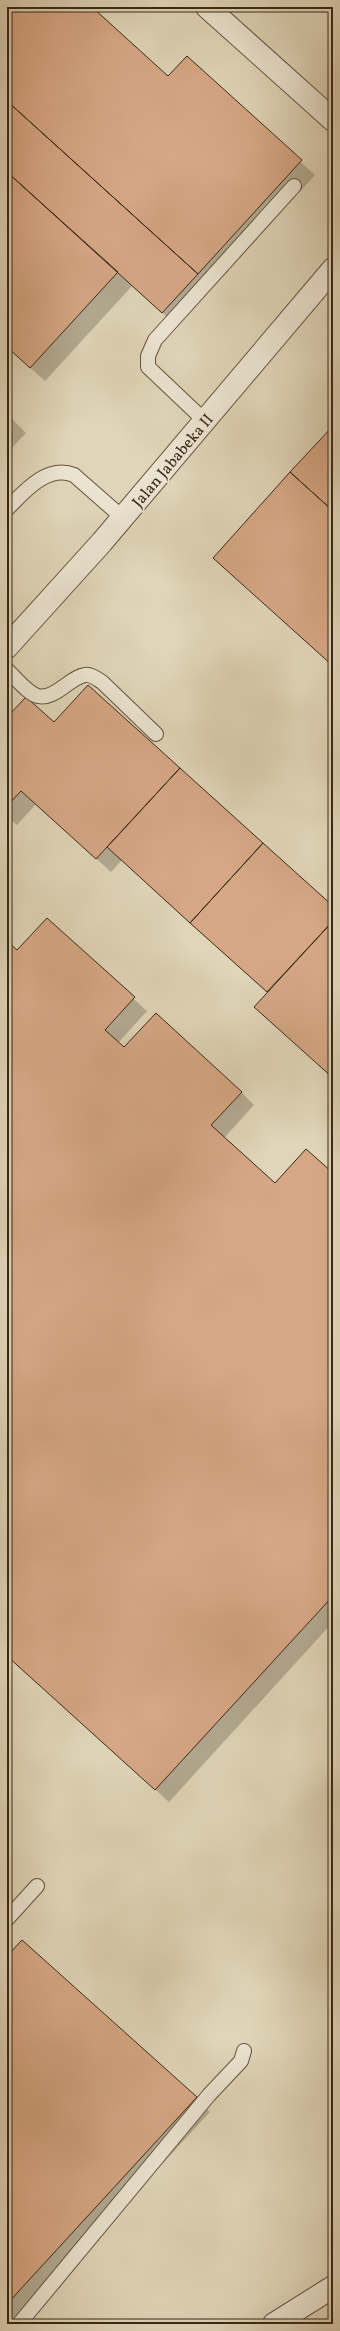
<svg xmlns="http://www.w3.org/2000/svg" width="340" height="2331" font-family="Vollkorn,serif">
<rect width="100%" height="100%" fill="#e0d5b8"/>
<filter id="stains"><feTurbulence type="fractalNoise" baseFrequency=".005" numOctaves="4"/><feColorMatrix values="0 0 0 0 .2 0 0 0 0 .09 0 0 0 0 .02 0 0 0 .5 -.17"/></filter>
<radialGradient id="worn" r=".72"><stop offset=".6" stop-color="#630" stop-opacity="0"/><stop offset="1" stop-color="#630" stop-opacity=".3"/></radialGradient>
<path fill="#0003" d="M 7,7 L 90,7 L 168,78 L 187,57 L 315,175 L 177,326 L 132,286 L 45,381 L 7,347 Z
M 7,414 L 26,433 L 7,453 Z
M 333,427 L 333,666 L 214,558 Z
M 7,719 L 54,724 L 333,908 L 333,1078 L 255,1007 L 268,993 L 122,860 L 111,872 L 36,804 L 17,825 L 7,817 Z
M 47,920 L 147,1011 L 118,1043 L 124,1048 L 241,1092 L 254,1105 L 224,1138 L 275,1184 L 333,1174 L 333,1622 L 169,1802 L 7,1656 L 7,942 L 17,952 Z
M 7,1958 L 196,2098 L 210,2112 L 15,2324 L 7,2324 Z"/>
<path fill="#d6a785" stroke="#382816" d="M 7,7 L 92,7 L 168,76 L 187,56 L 302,160 L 198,274 L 7,101 Z
M 7,101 L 198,274 L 162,313 L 7,172 Z
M 7,172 L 118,272 L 30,368 L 7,347 Z
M 333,426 L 333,511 L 290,472 Z
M 290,472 L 333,511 L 333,666 L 213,558 Z
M 88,685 L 180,768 L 96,859 L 21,791 L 7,806 L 7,717 L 26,697 L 54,722 Z
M 180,768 L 263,843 L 190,923 L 107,847 Z
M 263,843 L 333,906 L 333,921 L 267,992 L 190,923 Z
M 47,918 L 135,997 L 105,1030 L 124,1047 L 156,1013 L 242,1092 L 211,1125 L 275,1183 L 306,1149 L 333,1173 L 333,1596 L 155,1790 L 7,1656 L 7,941 L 17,950 Z
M 333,921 L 333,1078 L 254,1007 Z
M 22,1940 L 197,2097 L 7,2304 L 7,1956 Z"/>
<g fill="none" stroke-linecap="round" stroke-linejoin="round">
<defs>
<path id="service" d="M 205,421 L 148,367 L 148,356 L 155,340 L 294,186
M 7,509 C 24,492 47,464 74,475 L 123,518
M 7,670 C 15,677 27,693 38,696 C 55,700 70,677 85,675 C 91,674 97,679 102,682 L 156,734
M 7,1919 L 37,1886
M 19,2324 L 209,2095 L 241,2061 L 244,2051"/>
<path id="minor" d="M 207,7 L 333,120
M 7,647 L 102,542 L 333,269
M 274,2324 L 333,2287"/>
</defs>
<use href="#service" stroke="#62533e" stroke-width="16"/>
<use href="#minor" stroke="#62533e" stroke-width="24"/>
<use href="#service" stroke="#ebe4d1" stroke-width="14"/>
<use href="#minor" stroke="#ebe4d1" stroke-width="22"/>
</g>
<g text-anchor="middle" stroke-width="3.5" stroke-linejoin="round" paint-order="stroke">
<g font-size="16" fill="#382816" stroke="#ebe4d1">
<text transform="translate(172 460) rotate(-50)" y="6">Jalan Jababeka II</text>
</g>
</g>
<rect width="340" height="2331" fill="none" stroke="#e0d5b8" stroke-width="24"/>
<rect x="8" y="8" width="324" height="2315" fill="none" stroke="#382816" stroke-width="2"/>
<rect x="12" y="12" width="316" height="2307" fill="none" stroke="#382816"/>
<rect width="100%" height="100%" filter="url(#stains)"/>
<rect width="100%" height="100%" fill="url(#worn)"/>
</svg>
